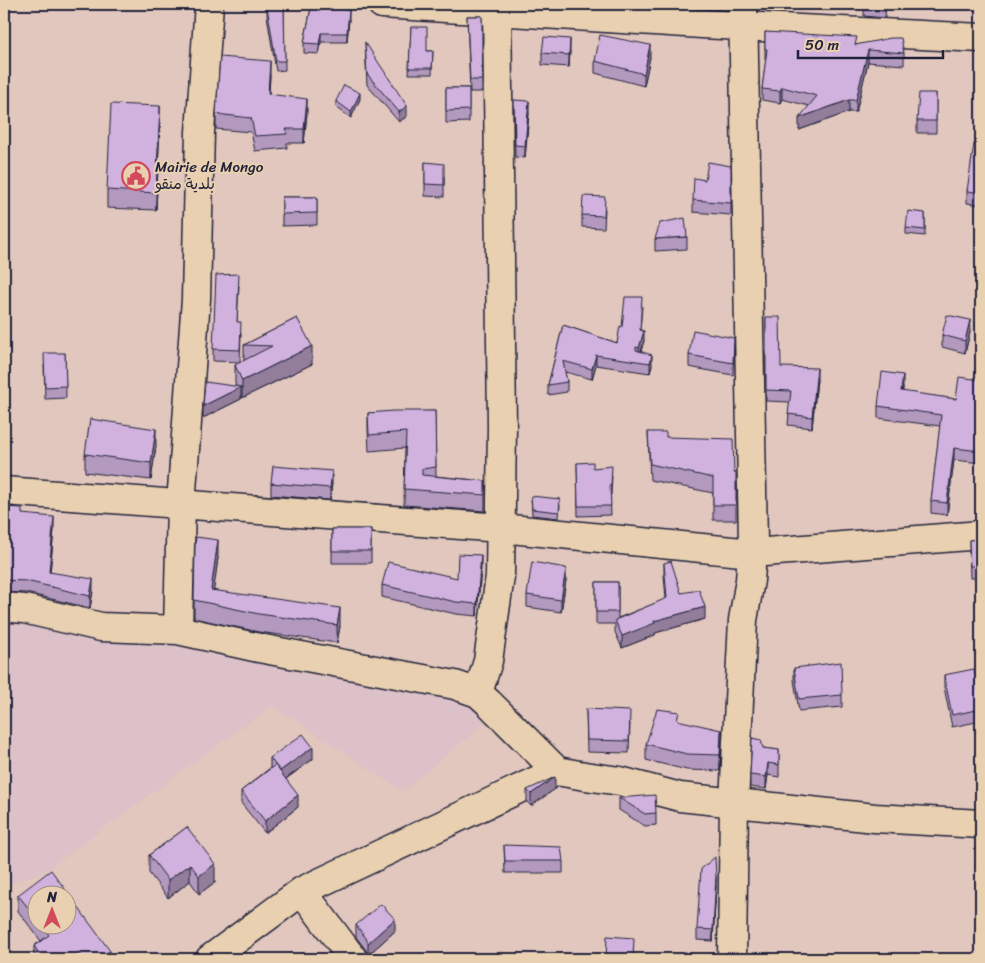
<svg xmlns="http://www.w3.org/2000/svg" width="985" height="963" font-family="Sriracha,'Playpen Sans Arabic',sans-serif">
<rect width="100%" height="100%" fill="#e1c7be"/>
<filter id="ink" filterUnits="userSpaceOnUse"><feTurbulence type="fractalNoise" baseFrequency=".02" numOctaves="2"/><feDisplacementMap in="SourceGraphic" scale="10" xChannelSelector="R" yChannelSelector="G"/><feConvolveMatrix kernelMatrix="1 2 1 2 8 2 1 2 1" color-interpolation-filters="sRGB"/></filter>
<g filter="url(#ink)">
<path fill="#dcc1c8" d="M 4,618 L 169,636 L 252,658 L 321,678 L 358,678 L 453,699 L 472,705 L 485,723 L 403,791 L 272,705 L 48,869 L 4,886 Z"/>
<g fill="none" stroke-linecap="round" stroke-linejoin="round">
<defs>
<path id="minor" d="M 382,4 L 702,24 L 981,38
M 4,491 L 501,528 L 752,553 L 981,535
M 4,607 L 24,609 L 101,627 L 178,630 L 259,648 L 455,685 L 478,693 L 489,703 L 557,771
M 178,630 L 181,504 L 196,299 L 200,132 L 209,4
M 478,693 L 488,661 L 500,576 L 502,426 L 497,4
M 302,891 L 353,959
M 210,959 L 302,891 L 557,771 L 585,776 L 620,781 L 680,797 L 875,818 L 981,824
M 732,959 L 734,803 L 743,620 L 750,580 L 753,542 L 743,4"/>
</defs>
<use href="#minor" stroke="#22223b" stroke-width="31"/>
<use href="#minor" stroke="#e8d0b0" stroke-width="28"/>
</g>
<path fill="#b499bf" stroke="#22223b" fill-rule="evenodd" d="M 864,4 L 886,4 L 885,18 L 864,16 Z
M 267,7 L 284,7 L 285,70 L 276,71 L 267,16 Z
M 311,8 L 349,19 L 347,42 L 321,42 L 319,54 L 304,53 L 304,43 Z
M 467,16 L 482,16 L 482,92 L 470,92 Z
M 411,27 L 427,51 L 433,51 L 432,74 L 409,74 Z
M 765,32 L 857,45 L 904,53 L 904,65 L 868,62 L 856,112 L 849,112 L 799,130 L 809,106 L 782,99 L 780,103 L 762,100 L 762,89 L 766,60 L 765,60 Z
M 365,42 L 407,116 L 399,122 L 367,85 Z
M 570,51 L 569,67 L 542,65 L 542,53 Z
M 650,57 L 644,86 L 595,73 L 595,61 Z
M 270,75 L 269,94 L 307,113 L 304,143 L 287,143 L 287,148 L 255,151 L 251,132 L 216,129 L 216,114 Z
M 446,88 L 469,88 L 469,122 L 446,123 Z
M 936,93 L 936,133 L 917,133 L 917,121 Z
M 360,99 L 351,118 L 336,107 L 336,101 Z
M 514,100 L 529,113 L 525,158 L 515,157 Z
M 160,124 L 156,210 L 107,208 L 107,190 Z
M 981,144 L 981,205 L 967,203 L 967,191 Z
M 425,162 L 444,176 L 444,197 L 425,196 Z
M 731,166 L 731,215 L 693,212 L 693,200 Z
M 282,197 L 317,197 L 317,225 L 282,226 Z
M 605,209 L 604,228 L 582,227 L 582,215 Z
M 925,213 L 925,236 L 906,234 L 906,228 Z
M 687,237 L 687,249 L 655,251 L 655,239 Z
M 239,286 L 237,322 L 241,334 L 240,362 L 213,361 L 213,349 Z
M 642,307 L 640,330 L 644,341 L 641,351 L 652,365 L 650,373 L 596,365 L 592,379 L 565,372 L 567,382 L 567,392 L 548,395 L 548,385 L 563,325 L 617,343 Z
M 766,317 L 781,367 L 817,379 L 812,428 L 788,425 L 790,402 L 766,401 Z
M 297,318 L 312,364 L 242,398 L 241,395 L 241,399 L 203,418 L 236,387 L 235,383 L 235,365 L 244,360 L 244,345 Z
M 970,332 L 965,353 L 942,347 L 942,335 Z
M 734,338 L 733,375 L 689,367 L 689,355 Z
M 65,353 L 66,398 L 45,399 L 44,365 Z
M 981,380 L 981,463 L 954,460 L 947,515 L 931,513 L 931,501 L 940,426 L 878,418 L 878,406 L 903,387 L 903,392 L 956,399 Z
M 435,411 L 436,476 L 485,481 L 485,511 L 404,505 L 405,448 L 369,451 L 368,429 L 368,413 Z
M 648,432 L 666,437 L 734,473 L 736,473 L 736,520 L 713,520 L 713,493 L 650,480 Z
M 156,446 L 151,480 L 85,472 L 85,454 Z
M 577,463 L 612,476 L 611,495 L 610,495 L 611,515 L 578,516 Z
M 271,483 L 332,483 L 330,500 L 271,495 Z
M 531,496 L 560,505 L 559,518 L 532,515 Z
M 4,507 L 22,514 L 54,529 L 50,572 L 93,591 L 90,608 L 26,593 L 4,592 Z
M 332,529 L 371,529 L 371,563 L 332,563 Z
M 981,539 L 981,578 L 970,578 L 969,540 Z
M 218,558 L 213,591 L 340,626 L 337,643 L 259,632 L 194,618 L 194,600 Z
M 664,563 L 681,593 L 705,619 L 655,633 L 655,635 L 622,648 L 615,632 L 615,624 L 596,624 L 596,582 L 618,582 L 618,618 L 666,599 L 664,575 Z
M 481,567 L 477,616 L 456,614 L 382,597 L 382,585 L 457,578 Z
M 566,580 L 561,612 L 527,607 L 527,595 Z
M 794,668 L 842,695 L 842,707 L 799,711 L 794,680 Z
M 944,675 L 981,704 L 981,721 L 952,727 L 944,687 Z
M 586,709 L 630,723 L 629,753 L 587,752 Z
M 679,721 L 721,746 L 720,771 L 687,770 L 646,760 L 646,744 Z
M 763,748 L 779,750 L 779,777 L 768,775 L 766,789 L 750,787 L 750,775 Z
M 270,758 L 313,759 L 286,779 L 298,807 L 265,833 L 241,803 L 241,791 L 270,768 Z
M 555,789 L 531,806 L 527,802 L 527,790 Z
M 619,798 L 656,813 L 656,825 L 645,826 L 619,810 Z
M 187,827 L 215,882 L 199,894 L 190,881 L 168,898 L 149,873 L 149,855 Z
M 504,845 L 563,861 L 563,873 L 505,873 Z
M 716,886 L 713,941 L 697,940 L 697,929 Z
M 66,892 L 110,959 L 34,959 L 34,946 L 41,941 L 18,911 L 18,895 ZM 38,896 L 68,926 L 38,926 Z
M 356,925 L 395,931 L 368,955 L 366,950 L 356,937 Z"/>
<path fill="#927d9b" stroke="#22223b" d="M 349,10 L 349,19 L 347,42 L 347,33 Z
M 321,33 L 321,42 L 319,54 L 319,44 Z
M 570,39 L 570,51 L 569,67 L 569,55 Z
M 650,45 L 650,57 L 644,86 L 644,74 Z
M 868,50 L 868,62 L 856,112 L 856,100 Z
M 270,61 L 270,75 L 268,108 L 268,94 Z
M 782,87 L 782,99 L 780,103 L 780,91 Z
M 360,93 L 360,99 L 351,118 L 351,112 Z
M 307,99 L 307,113 L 304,143 L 304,129 Z
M 849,100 L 849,112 L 799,130 L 799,118 Z
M 529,101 L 529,113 L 525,158 L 525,146 Z
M 160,106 L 160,124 L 156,210 L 156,193 Z
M 407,106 L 407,116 L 399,122 L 399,112 Z
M 970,320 L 970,332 L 965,353 L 965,341 Z
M 644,331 L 644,341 L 639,358 L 639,348 Z
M 312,346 L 312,364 L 242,398 L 242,381 Z
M 596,355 L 596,365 L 592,379 L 592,369 Z
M 652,355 L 652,365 L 650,373 L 650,363 Z
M 817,368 L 817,379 L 812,428 L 812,417 Z
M 903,375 L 903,387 L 901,403 L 901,391 Z
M 241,387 L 241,399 L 203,418 L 203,406 Z
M 156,429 L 156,446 L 151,480 L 151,463 Z
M 954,448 L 954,460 L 947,515 L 947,503 Z
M 332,471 L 332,483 L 330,500 L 330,488 Z
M 54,517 L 54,529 L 49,584 L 49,572 Z
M 218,540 L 218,558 L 212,604 L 211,590 Z
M 481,555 L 481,567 L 477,616 L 477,604 Z
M 566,568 L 566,580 L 561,612 L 561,600 Z
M 93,579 L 93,591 L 90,608 L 90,596 Z
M 705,607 L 705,619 L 655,633 L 655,635 L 622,648 L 622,636 L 654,621 Z
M 340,608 L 340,626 L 337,643 L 337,625 Z
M 721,730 L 721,746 L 720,771 L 720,755 Z
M 313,747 L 313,759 L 280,783 L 280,771 Z
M 768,763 L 768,775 L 766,789 L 766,777 Z
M 555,777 L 555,789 L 531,806 L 531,794 Z
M 298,795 L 298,807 L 265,833 L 265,821 Z
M 190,864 L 190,881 L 168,898 L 168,880 Z
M 215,864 L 215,882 L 199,894 L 199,876 Z
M 716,876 L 716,886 L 713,941 L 713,930 Z
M 395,919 L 395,931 L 368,955 L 368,943 Z
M 110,951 L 110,959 L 98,959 Z
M 79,952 L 79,959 L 69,959 Z"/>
<path fill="#d1b2de" stroke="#22223b" d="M 864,4 L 886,4 L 885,11 L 864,10 Z
M 267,7 L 284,7 L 285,61 L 276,61 Z
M 311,8 L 349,10 L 347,33 L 321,33 L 319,44 L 304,43 Z
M 467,16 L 482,16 L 482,80 L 470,80 Z
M 411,27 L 427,27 L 427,51 L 433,51 L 432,68 L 409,68 Z
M 765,32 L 857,37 L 855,45 L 891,38 L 901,38 L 904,53 L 868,50 L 856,100 L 849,100 L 799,118 L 817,96 L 782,87 L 780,91 L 762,89 L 767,49 L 765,49 Z
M 600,35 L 650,45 L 644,74 L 595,61 Z
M 544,37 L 570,39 L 569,55 L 542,53 Z
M 365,42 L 407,106 L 399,112 L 367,74 Z
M 220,57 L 270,61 L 268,94 L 307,99 L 304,129 L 286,129 L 287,134 L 255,136 L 251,118 L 216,114 Z
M 344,85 L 360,93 L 351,112 L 336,101 Z
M 446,88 L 469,88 L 469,110 L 446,111 Z
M 919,93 L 936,93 L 936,121 L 917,121 Z
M 514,100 L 529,101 L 525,146 L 515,145 Z
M 111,104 L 160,106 L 156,193 L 107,190 Z
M 974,144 L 981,144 L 981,193 L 967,191 Z
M 425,162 L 444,164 L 444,185 L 425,184 Z
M 708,162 L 731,166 L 731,203 L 693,200 L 694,178 L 705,180 Z
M 583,196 L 605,197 L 604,216 L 582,215 Z
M 282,197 L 317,197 L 317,213 L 282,214 Z
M 908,211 L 925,213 L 925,230 L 906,228 Z
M 685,218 L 687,237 L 655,239 L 660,223 Z
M 239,274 L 237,322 L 241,322 L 240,350 L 213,349 L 216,275 Z
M 625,297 L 642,297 L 640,330 L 644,331 L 639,348 L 636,347 L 636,350 L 652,355 L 650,363 L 596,355 L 592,369 L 563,361 L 567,382 L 548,385 L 563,325 L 617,343 L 620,326 L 622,327 Z
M 947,315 L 970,320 L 965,341 L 942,335 Z
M 766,317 L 780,317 L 781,367 L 817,368 L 812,417 L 788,414 L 791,391 L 766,390 Z
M 297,318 L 312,346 L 242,381 L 235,365 L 272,346 L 244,345 Z
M 693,330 L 734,338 L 733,363 L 689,355 Z
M 44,353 L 65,353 L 66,386 L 45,387 Z
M 882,372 L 903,375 L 901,391 L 956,399 L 959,377 L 981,380 L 981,451 L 954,448 L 947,503 L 931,501 L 941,415 L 878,406 Z
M 205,382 L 241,387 L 203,406 Z
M 393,411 L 435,411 L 436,467 L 422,469 L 422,475 L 485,481 L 485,495 L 404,489 L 406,432 L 369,435 L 368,413 Z
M 90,419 L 156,429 L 151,463 L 85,454 Z
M 648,432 L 666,432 L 666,437 L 733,439 L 734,473 L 736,473 L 736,505 L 713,505 L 713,478 L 650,464 Z
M 593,462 L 593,468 L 612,466 L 611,486 L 610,485 L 611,506 L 578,506 L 577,463 Z
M 273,466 L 332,471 L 330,488 L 271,483 Z
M 531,496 L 560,499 L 559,512 L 532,509 Z
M 4,507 L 22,508 L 22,514 L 54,517 L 49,572 L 93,579 L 90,596 L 26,581 L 4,580 Z
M 332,529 L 371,529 L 371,551 L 332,551 Z
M 196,537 L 218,540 L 211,590 L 340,608 L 337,625 L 259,614 L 194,600 L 195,545 Z
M 981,539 L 981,566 L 970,566 L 969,540 Z
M 458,554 L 481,555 L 477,604 L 456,602 L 382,585 L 388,562 L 457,578 Z
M 671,561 L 681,593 L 699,590 L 705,607 L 654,621 L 655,623 L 622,636 L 615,620 L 667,598 L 664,563 Z
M 532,562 L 566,568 L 561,600 L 527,595 Z
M 596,582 L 618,582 L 618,612 L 596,612 Z
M 841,662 L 842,695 L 799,699 L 794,668 Z
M 974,669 L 981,704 L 981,709 L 952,715 L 944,675 Z
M 586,709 L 630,711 L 629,741 L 587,740 Z
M 657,709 L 679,712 L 677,720 L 721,730 L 720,755 L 687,754 L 646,744 Z
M 303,734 L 313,747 L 280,771 L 270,758 Z
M 752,738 L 761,740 L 763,748 L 779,750 L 779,765 L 768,763 L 766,777 L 750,775 Z
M 275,765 L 298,795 L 265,821 L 241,791 Z
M 555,777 L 531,794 L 527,790 Z
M 655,795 L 656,813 L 645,814 L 619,798 Z
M 187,827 L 215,864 L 199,876 L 190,864 L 168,880 L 149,855 Z
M 504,845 L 561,847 L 563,861 L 505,861 Z
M 715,857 L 716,876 L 713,930 L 697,929 L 701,869 Z
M 51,870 L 110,951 L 98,959 L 84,959 L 79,952 L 69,959 L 43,959 L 34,946 L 49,935 L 42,926 L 68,926 L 68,896 L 38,896 L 38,920 L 18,895 Z
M 381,904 L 395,919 L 368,943 L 366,938 L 356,925 Z
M 607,936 L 634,938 L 633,959 L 606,959 Z"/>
</g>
<defs>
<symbol id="civic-ring" viewBox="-11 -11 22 22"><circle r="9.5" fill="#e8d0b0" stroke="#d1495b" stroke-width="1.5"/><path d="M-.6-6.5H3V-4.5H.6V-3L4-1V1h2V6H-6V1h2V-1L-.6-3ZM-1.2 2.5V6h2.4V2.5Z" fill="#d1495b"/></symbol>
</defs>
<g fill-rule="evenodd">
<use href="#civic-ring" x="120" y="160" width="32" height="32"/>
</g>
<g text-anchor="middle" stroke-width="4" stroke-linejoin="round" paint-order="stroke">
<g font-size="15" fill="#22223b" stroke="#e8d0b0" text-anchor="start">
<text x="155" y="172">Mairie de Mongo<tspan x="155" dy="17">بلدية منقو</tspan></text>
</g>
</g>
<rect width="985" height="963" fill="none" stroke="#e8d0b0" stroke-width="20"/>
<rect x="10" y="10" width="965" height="943" fill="none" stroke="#22223b" stroke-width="2" filter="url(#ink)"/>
<g transform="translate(52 910)"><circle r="24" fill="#e8d0b0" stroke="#998a81"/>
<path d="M0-4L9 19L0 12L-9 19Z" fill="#d1495b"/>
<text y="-8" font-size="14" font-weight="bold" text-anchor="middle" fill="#22223b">N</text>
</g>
<path d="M798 50v8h145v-8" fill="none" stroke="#22223b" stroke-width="2.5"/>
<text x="805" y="50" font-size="15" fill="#22223b" stroke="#e8d0b0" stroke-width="4" paint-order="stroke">50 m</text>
</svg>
